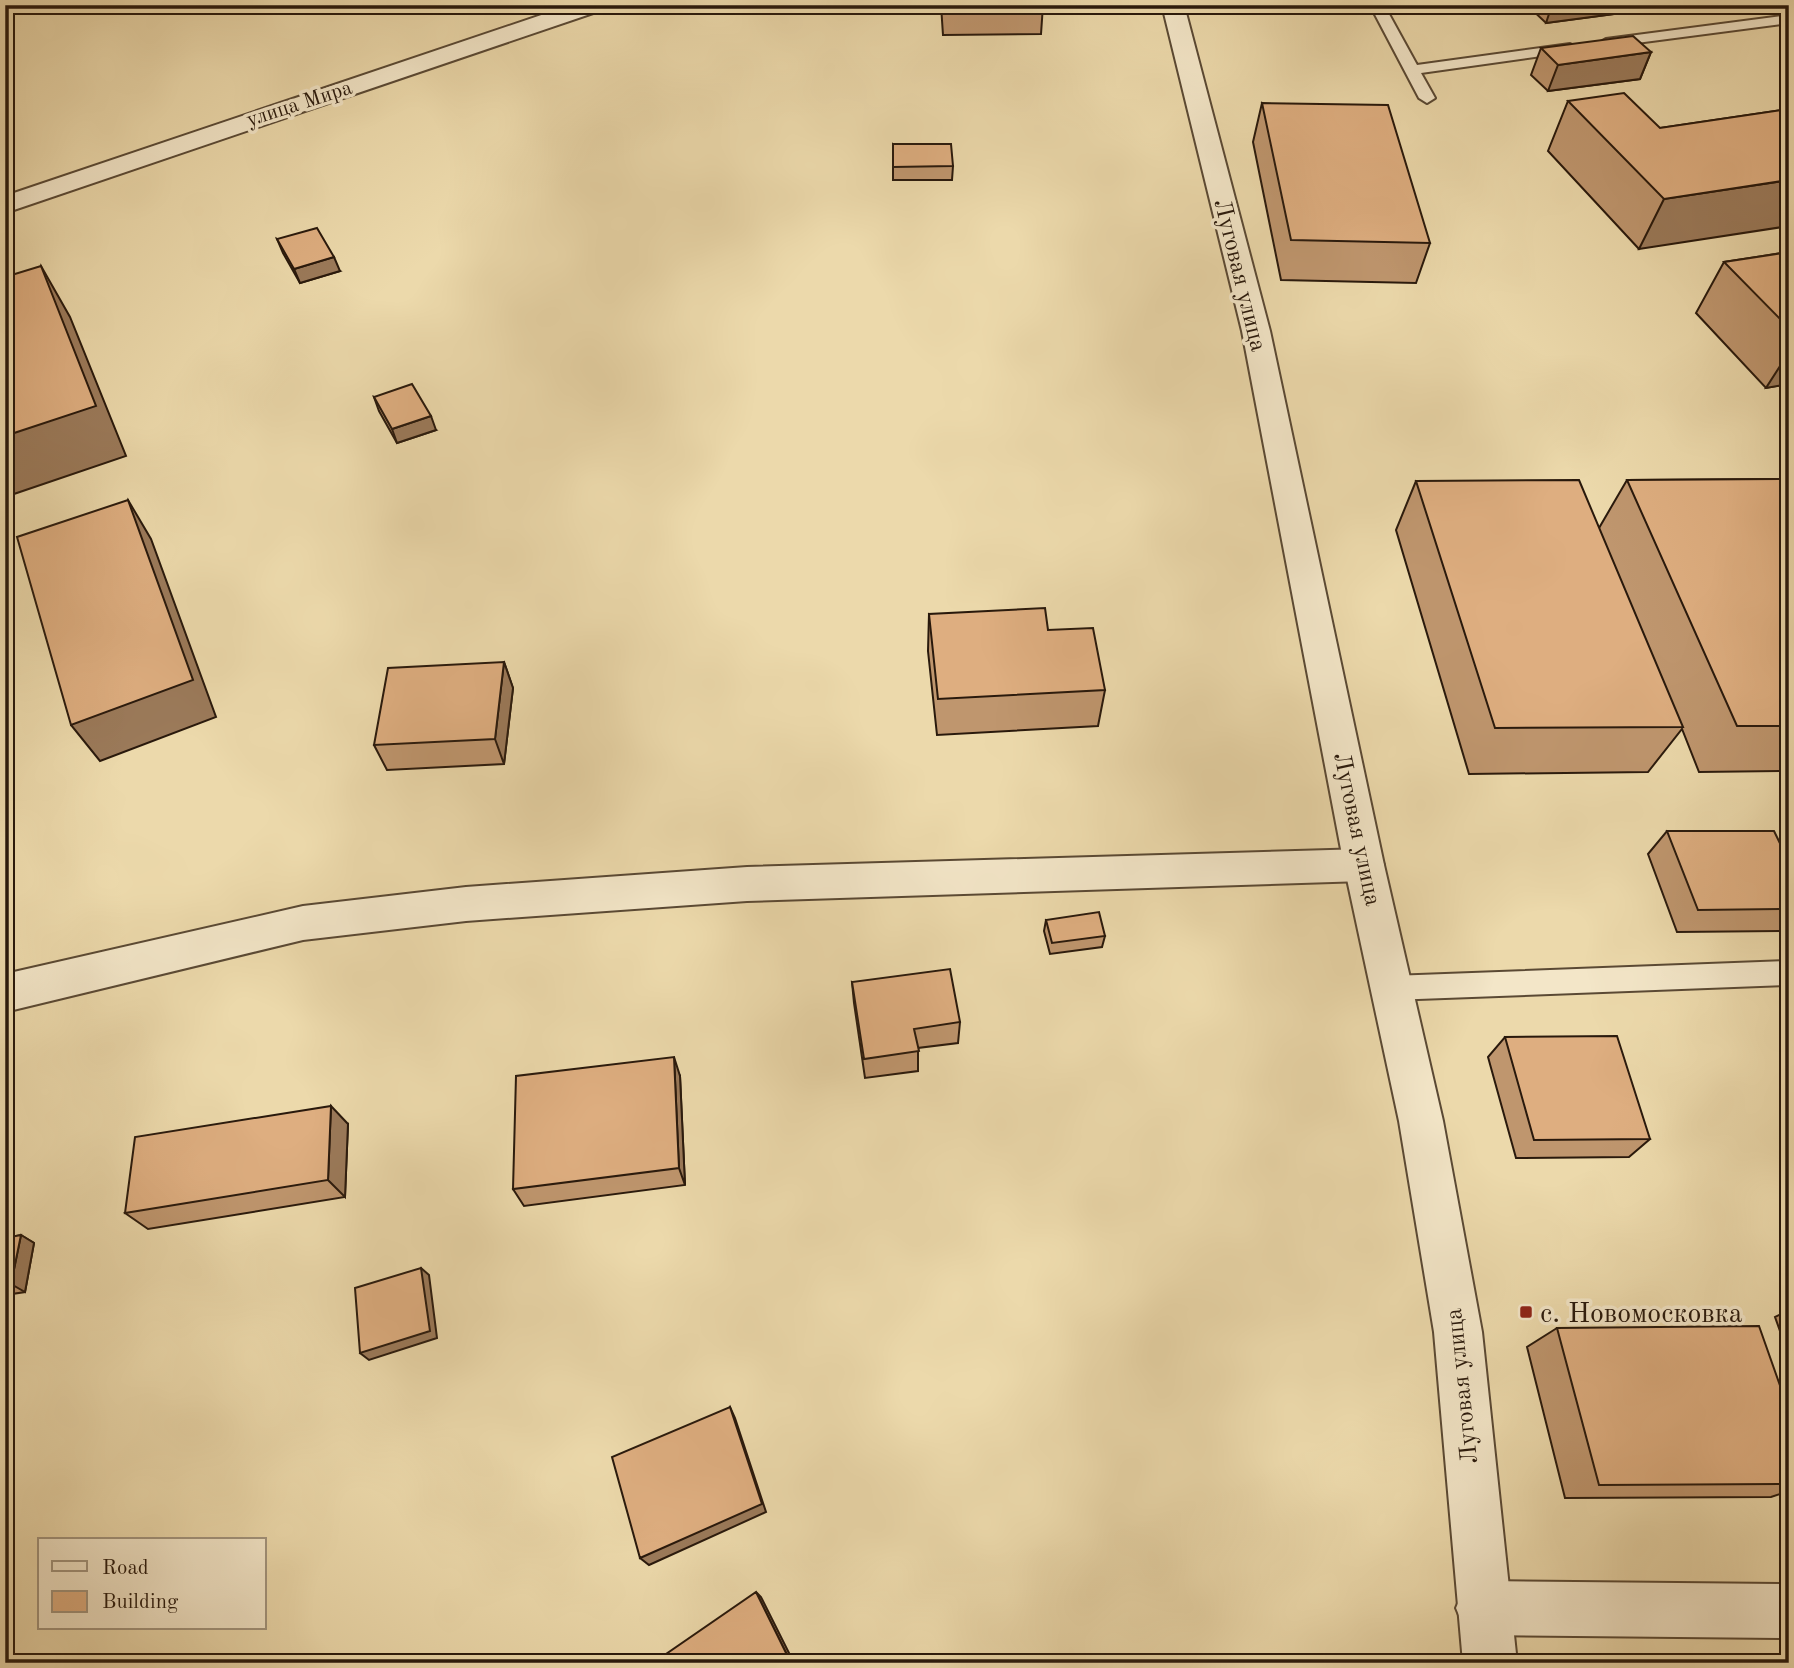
<svg xmlns="http://www.w3.org/2000/svg" width="1794" height="1668" font-family="'Old Standard TT',serif">
<rect width="100%" height="100%" fill="#ecd9ab"/>
<filter id="stains"><feTurbulence type="fractalNoise" baseFrequency=".00286" numOctaves="4"/><feColorMatrix values="0 0 0 0 .2 0 0 0 0 .09 0 0 0 0 .02 0 0 0 .5 -.17"/></filter>
<radialGradient id="worn" r=".72"><stop offset=".6" stop-color="#630" stop-opacity="0"/><stop offset="1" stop-color="#630" stop-opacity=".3"/></radialGradient>
<g fill="none" stroke-linecap="round" stroke-linejoin="round">
<defs>
<path id="service" d="M 1370,5 L 1384,5 L 1417,65 L 1570,44 L 1577,48 L 1570,52 L 1421,73 L 1435,98 L 1427,103 L 1419,98 Z
M 1789,15 L 1789,23 L 1606,47 L 1599,43 L 1606,39 Z
M 1789,961 L 1789,985 L 1391,1000 L 1382,996 L 1378,988 L 1382,980 L 1391,976 Z"/>
<path id="minor" d="M 571,5 L 605,5 L 602,10 L 5,213 L 5,196 Z
M 1364,849 L 1378,853 L 1384,865 L 1378,877 L 1364,881 L 747,901 L 466,921 L 303,940 L 5,1012 L 5,974 L 303,906 L 466,887 L 747,867 Z
M 1483,1581 L 1789,1584 L 1789,1638 L 1483,1635 L 1464,1627 L 1456,1608 L 1464,1589 Z"/>
<path id="tertiary" d="M 1162,5 L 1184,5 L 1270,331 L 1384,865 L 1443,1121 L 1482,1332 L 1517,1663 L 1463,1663 L 1434,1332 L 1399,1121 L 1344,865 L 1242,331 Z"/>
</defs>
<use href="#service" stroke="#5a4934" stroke-width="4"/>
<use href="#minor" stroke="#5a4934" stroke-width="4"/>
<use href="#tertiary" stroke="#5a4934" stroke-width="4"/>
<use href="#service" fill="#f3e6c8" fill-rule="evenodd"/>
<use href="#minor" fill="#f3e6c8" fill-rule="evenodd"/>
<use href="#tertiary" fill="#f3e6c8" fill-rule="evenodd"/>
</g>
<path fill="#bf966e" stroke="#29190c" stroke-width="2" d="M 941,5 L 1043,5 L 1041,34 L 943,35 Z
M 1527,5 L 1682,5 L 1546,23 Z
M 1541,48 L 1651,52 L 1640,79 L 1548,91 L 1531,75 Z
M 1568,101 L 1660,128 L 1789,109 L 1639,249 L 1548,151 Z
M 1262,103 L 1430,243 L 1416,283 L 1281,280 L 1253,142 Z
M 893,144 L 953,166 L 952,180 L 893,180 Z
M 277,239 L 340,271 L 300,283 L 283,253 Z
M 1789,252 L 1789,384 L 1766,388 L 1696,313 L 1724,262 Z
M 374,397 L 436,430 L 397,443 L 379,411 Z
M 1789,479 L 1789,771 L 1699,772 L 1682,729 L 1648,772 L 1469,774 L 1396,530 L 1416,481 L 1599,528 L 1627,480 Z
M 929,614 L 1048,630 L 1105,690 L 1098,726 L 937,735 L 928,651 Z
M 504,662 L 513,688 L 504,764 L 387,770 L 374,745 Z
M 1667,831 L 1789,909 L 1789,928 L 1786,931 L 1677,932 L 1648,854 Z
M 1046,920 L 1105,936 L 1102,947 L 1050,954 L 1044,931 Z
M 852,982 L 960,1022 L 958,1043 L 918,1048 L 918,1071 L 865,1078 L 854,1003 Z
M 1505,1037 L 1650,1139 L 1629,1157 L 1516,1158 L 1488,1057 Z
M 680,1076 L 685,1185 L 524,1206 L 513,1189 Z
M 348,1124 L 345,1197 L 148,1229 L 125,1213 Z
M 21,1235 L 34,1243 L 25,1292 L 5,1295 L 5,1238 Z
M 1789,1310 L 1789,1356 L 1775,1317 Z
M 1557,1328 L 1789,1411 L 1789,1491 L 1771,1497 L 1565,1498 L 1527,1347 Z"/>
<path fill="#9b7a5a" stroke="#29190c" stroke-width="2" d="M 1552,5 L 1682,5 L 1546,23 Z
M 1651,52 L 1640,79 L 1548,91 L 1558,65 Z
M 1789,180 L 1789,226 L 1639,249 L 1664,199 Z
M 334,257 L 340,271 L 300,283 L 294,269 Z
M 41,266 L 70,317 L 126,456 L 5,497 L 5,436 Z
M 1789,352 L 1789,384 L 1766,388 Z
M 431,416 L 436,430 L 397,443 L 392,429 Z
M 128,500 L 151,539 L 216,717 L 100,761 L 71,725 Z
M 504,662 L 513,688 L 504,764 L 495,739 Z
M 674,1057 L 680,1076 L 685,1185 L 679,1168 Z
M 331,1106 L 348,1124 L 345,1197 L 328,1180 Z
M 21,1235 L 34,1243 L 25,1292 L 11,1284 Z
M 421,1268 L 429,1275 L 437,1338 L 369,1360 L 360,1353 Z
M 730,1407 L 735,1418 L 766,1512 L 649,1565 L 640,1558 Z
M 756,1592 L 761,1597 L 794,1663 L 791,1663 Z"/>
<path fill="#deae80" stroke="#29190c" stroke-width="2" d="M 944,5 L 1043,5 L 1043,8 L 944,8 Z
M 1633,36 L 1651,52 L 1558,65 L 1541,48 Z
M 1624,93 L 1660,128 L 1789,109 L 1789,180 L 1664,199 L 1568,101 Z
M 1262,103 L 1388,105 L 1430,243 L 1291,240 Z
M 893,144 L 951,144 L 953,166 L 893,167 Z
M 317,228 L 334,257 L 294,269 L 277,239 Z
M 1789,252 L 1789,328 L 1724,262 Z
M 41,266 L 96,406 L 5,436 L 5,277 Z
M 412,384 L 431,416 L 392,429 L 374,397 Z
M 1789,479 L 1789,726 L 1737,726 L 1627,480 Z
M 1579,480 L 1683,727 L 1495,728 L 1416,481 Z
M 128,500 L 193,680 L 71,725 L 17,537 Z
M 1045,608 L 1048,630 L 1093,628 L 1105,690 L 938,699 L 929,614 Z
M 504,662 L 495,739 L 374,745 L 388,668 Z
M 1667,831 L 1774,831 L 1789,862 L 1789,909 L 1698,910 Z
M 1099,912 L 1105,936 L 1052,943 L 1046,920 Z
M 950,969 L 960,1022 L 914,1029 L 919,1051 L 864,1059 L 852,982 Z
M 1617,1036 L 1650,1139 L 1534,1140 L 1505,1037 Z
M 674,1057 L 679,1168 L 513,1189 L 516,1076 Z
M 331,1106 L 328,1180 L 125,1213 L 135,1137 Z
M 21,1235 L 11,1284 L 5,1285 L 5,1238 Z
M 421,1268 L 430,1331 L 360,1353 L 355,1288 Z
M 1759,1326 L 1789,1411 L 1789,1484 L 1599,1485 L 1557,1328 Z
M 730,1407 L 762,1504 L 640,1558 L 612,1457 Z
M 756,1592 L 791,1663 L 653,1663 Z"/>
<rect fill="#8f2418" stroke="#f3e6c8" stroke-width="2.5" x="1519" y="1305" width="14" height="14" rx="3.5"/>
<g text-anchor="middle" stroke-width="7" stroke-linejoin="round" paint-order="stroke">
<g font-size="21" fill="#29190c" stroke="#f3e6c8">
<text transform="translate(299 103) rotate(-18)" y="7">улица Мира</text>
</g>
<g font-size="24" fill="#29190c" stroke="#f3e6c8">
<text transform="translate(1241 275) rotate(76)" y="8">Луговая улица</text>
<text transform="translate(1358 829) rotate(78)" y="8">Луговая улица</text>
<text transform="translate(1461 1386) rotate(-96)" y="8">Луговая улица</text>
</g>
<g font-size="28" fill="#29190c" stroke="#f3e6c8" text-anchor="start">
<text x="1540" y="1322">с. Новомосковка</text>
</g>
</g>
<rect width="1794" height="1668" fill="none" stroke="#ecd9ab" stroke-width="28"/>
<rect x="7" y="7" width="1780" height="1654" fill="none" stroke="#29190c" stroke-width="3.5"/>
<rect x="14" y="14" width="1766" height="1640" fill="none" stroke="#29190c" stroke-width="2"/>
<rect x="38" y="1538" width="228" height="91" fill="#f3e6c8" stroke="#a2947d" stroke-width="2"/>
<rect x="52" y="1561" width="35" height="10" fill="#f3e6c8" stroke="#a2947d" stroke-width="2"/>
<text x="102" y="1574" font-size="21" fill="#29190c">Road</text>
<rect x="52" y="1591" width="35" height="21" fill="#deae80" stroke="#a2947d" stroke-width="2"/>
<text x="102" y="1608" font-size="21" fill="#29190c">Building</text>
<rect width="100%" height="100%" filter="url(#stains)"/>
<rect width="100%" height="100%" fill="url(#worn)"/>
</svg>
